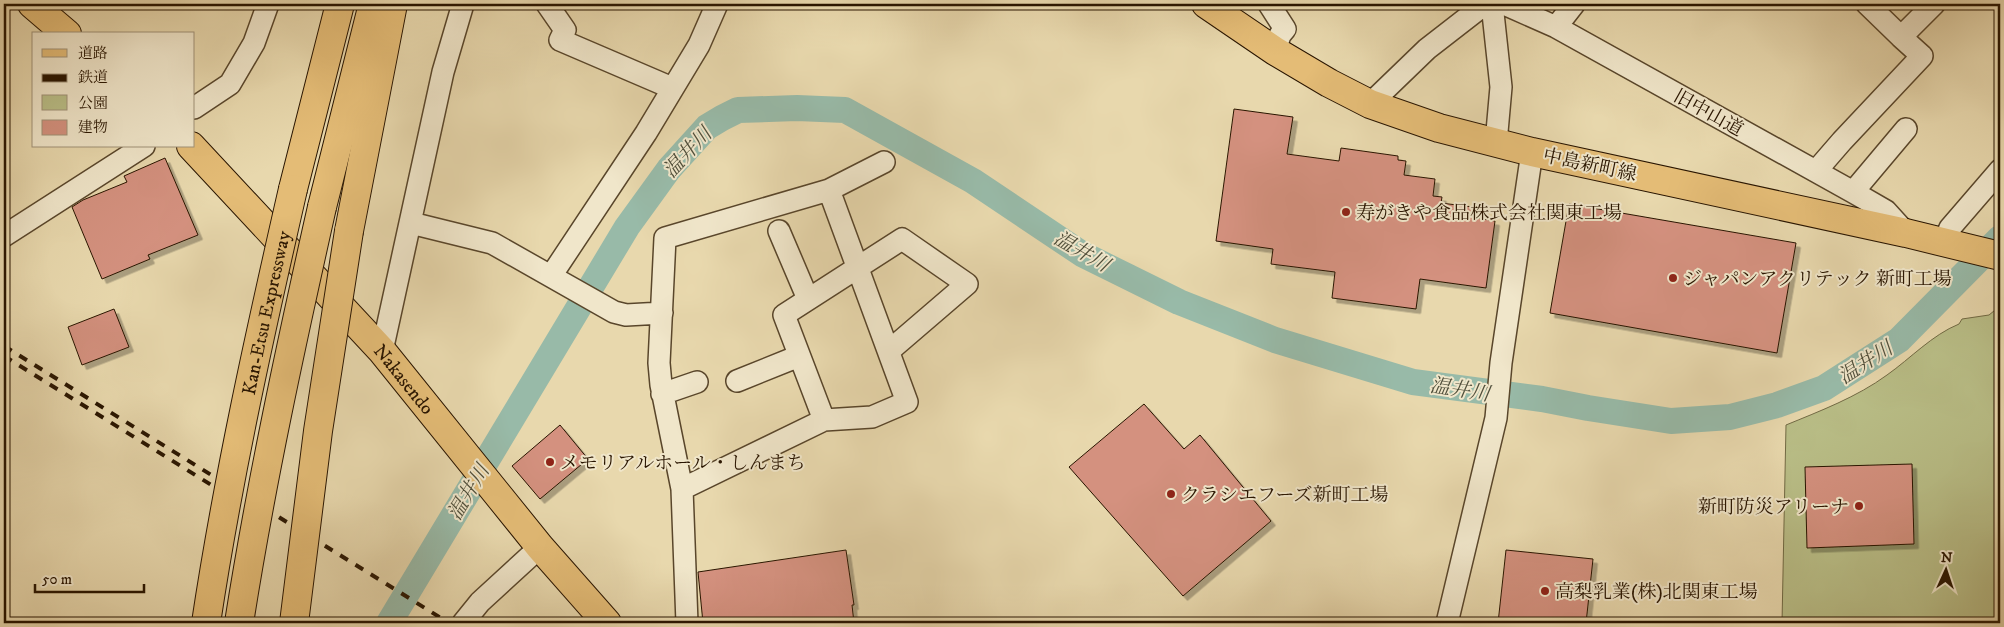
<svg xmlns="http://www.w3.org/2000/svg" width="2004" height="627" font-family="'IM FELL DW Pica','Noto Serif JP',serif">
<defs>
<filter id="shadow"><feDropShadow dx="4.5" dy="4.5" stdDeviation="0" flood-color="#0004"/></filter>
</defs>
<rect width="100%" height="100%" fill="#e8d8ad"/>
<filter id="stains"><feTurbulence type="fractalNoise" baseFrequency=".004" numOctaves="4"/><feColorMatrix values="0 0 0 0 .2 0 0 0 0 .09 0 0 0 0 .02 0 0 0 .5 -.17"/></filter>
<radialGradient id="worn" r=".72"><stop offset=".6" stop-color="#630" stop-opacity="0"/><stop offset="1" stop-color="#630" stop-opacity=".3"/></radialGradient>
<path fill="#b9be87" stroke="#716a44" d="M 2000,306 L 2000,623 L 1782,623 L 1786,425 C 1820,411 1857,397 1887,375 C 1911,358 1932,335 1959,324 L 1962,319 L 1989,315 Z"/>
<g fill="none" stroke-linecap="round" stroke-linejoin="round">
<path stroke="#98baa8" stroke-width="26" d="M 389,623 L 627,227 L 669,169 L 707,127 L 722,118 L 738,110 L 797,108 L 845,110 L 973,181 L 1082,254 L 1179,302 L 1275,340 L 1413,382 L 1542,399 L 1588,408 L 1671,421 L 1730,417 L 1777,405 L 1824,388 L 1899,340 L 2000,238"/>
</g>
<path fill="#d4917f" stroke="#291500" filter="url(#shadow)" d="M 1234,109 L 1293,117 L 1287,154 L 1339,161 L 1341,148 L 1398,156 L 1398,160 L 1406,161 L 1404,175 L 1435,179 L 1433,196 L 1442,197 L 1441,203 L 1473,207 L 1472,217 L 1495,221 L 1486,288 L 1420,279 L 1416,309 L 1332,298 L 1335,272 L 1271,264 L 1273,249 L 1216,241 Z
M 165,158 L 198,235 L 148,255 L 150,259 L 102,279 L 72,207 L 83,200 L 127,182 L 124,176 Z
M 1569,204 L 1796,243 L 1777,353 L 1550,313 Z
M 114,309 L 129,347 L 82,365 L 68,327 Z
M 1144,404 L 1184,449 L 1200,435 L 1271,521 L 1183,596 L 1069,467 Z
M 560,425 L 588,459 L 540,499 L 512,466 Z
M 1912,464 L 1914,544 L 1807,548 L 1805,467 Z
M 846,550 L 854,605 L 852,605 L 854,623 L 767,623 L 767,618 L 729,623 L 703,623 L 698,572 Z
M 1506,550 L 1593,559 L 1586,623 L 1498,623 Z"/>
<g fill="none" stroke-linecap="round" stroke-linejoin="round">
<defs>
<path id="minor" d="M 547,4 L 565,30 L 560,40 L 672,88
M 1269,4 L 1285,29 L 1280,35 L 1275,51
M 1492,4 L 1501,87 L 1496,143
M 1504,4 L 1556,27 L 1853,192 L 1886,211 L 1906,233
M 1556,27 L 1574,4
M 1901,37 L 1934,4
M 1370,104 L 1427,49 L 1485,4
M 194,108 L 230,84 L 254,43 L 268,4
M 1816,171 L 1842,141 L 1922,56 L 1901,37 L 1867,4
M 1853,192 L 1906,129
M 411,223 L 492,243 L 614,312 L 626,315 L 662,313
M 779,231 L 808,299
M 4,236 L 144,146
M 1944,243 L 1950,228 L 2000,170
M 551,276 L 646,133 L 699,45 L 717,4
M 382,351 L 443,72 L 463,4
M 737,381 L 799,356
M 662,394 L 697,382
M 824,420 L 784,315 L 902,239 L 967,284 L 889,351
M 682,489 L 824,420 L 872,417 L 907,402 L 829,190
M 463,623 L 480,602 L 540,547
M 687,623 L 682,489 L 661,385 L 659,363 L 665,238 L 829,190 L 884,162
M 1447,623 L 1496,418 L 1501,363 L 1532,152"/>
<path id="major" d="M 1206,4 L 1275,51 L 1329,83 L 1370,104 L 1439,128 L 1532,152 L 1906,233 L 2000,256"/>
<g id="highway">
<path d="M 32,4 L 67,34"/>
<path id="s1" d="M 191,146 L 382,351 L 540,547 L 607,623"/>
<path d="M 293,189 L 340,4"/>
<path d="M 322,207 L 373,4"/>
<path d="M 349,231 L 393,4"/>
</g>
</defs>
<use href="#minor" stroke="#59462b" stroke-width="24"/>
<use href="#major" stroke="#291500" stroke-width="30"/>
<use href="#highway" stroke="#291500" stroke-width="30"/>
<use href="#minor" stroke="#f0e6ca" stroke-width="21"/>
<use href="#major" stroke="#e4bc76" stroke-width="28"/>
<use href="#highway" stroke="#e4bc76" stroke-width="28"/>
<path stroke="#291500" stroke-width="4" stroke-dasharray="9 9" stroke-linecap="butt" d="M 4,346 L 449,623
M 4,356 L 237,501"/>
<defs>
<g id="highway-bridge">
<path id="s2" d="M 206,623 C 228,477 260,333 293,189"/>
<path d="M 239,623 C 261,483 291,345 322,207"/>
<path d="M 294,623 L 318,431 L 349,231"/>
</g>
</defs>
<use href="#highway-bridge" stroke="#291500" stroke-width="30" stroke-linecap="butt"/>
<use href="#highway-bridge" stroke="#e4bc76" stroke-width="28"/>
</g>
<g fill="#8f2418" stroke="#f0e6ca" stroke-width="2">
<circle cx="1346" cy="212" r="5"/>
<circle cx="1673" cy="278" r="5"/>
<circle cx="550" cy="462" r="5"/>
<circle cx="1171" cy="494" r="5"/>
<circle cx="1859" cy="506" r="5"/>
<circle cx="1545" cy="591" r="5"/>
</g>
<g text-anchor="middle" stroke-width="4" stroke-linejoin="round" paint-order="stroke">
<g font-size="19" fill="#291500" stroke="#f0e6ca">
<text transform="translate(1709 112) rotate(29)" y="7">旧中山道</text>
<text transform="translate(1590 164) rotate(12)" y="7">中島新町線</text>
<text dy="7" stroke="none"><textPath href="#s2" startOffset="316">Kan-Etsu Expressway</textPath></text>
<text dy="7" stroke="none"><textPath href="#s1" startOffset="316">Nakasendo</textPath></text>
</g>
<g font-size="19" fill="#291500" stroke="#f0e6ca" text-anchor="start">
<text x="1356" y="219">寿がきや食品株式会社関東工場</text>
<text x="1683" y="285">ジャパンアクリテック 新町工場</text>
<text x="560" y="469">メモリアルホール・しんまち</text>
<text x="1181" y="501">クラシエフーズ新町工場</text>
<text x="1849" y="513" text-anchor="end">新町防災アリーナ</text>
<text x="1555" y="598">高梨乳業(株)北関東工場</text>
</g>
<g font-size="20" font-style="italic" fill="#504f3b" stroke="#f0e6ca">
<text transform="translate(687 152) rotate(-47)" y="7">温井川</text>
<text transform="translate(1082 251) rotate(30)" y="7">温井川</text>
<text transform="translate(1865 362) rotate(-33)" y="7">温井川</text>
<text transform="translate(1460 389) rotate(9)" y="7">温井川</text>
<text transform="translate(468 492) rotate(-59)" y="7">温井川</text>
</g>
</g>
<rect width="2004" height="627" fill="none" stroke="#e8d8ad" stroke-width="20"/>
<rect x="5" y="5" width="1994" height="617" fill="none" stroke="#291500" stroke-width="2.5"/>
<rect x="10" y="10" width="1984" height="607" fill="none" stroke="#291500"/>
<rect x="32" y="32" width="162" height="115" fill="#f0e6ca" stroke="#a09279"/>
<rect x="42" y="49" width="25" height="8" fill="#e4bc76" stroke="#a09279"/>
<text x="78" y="58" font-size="15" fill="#291500">道路</text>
<rect x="42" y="74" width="25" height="8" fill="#291500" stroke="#a09279"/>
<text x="78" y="82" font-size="15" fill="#291500">鉄道</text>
<rect x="42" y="95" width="25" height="15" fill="#b9be87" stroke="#a09279"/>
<text x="78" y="108" font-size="15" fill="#291500">公園</text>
<rect x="42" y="120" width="25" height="15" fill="#d4917f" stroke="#a09279"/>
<text x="78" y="132" font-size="15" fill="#291500">建物</text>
<g transform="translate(1946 570) rotate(3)" stroke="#f0e6ca" stroke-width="4" paint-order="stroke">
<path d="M0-4L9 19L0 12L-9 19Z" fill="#291500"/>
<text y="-8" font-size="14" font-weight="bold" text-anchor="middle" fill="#291500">N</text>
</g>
<path d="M35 584v8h109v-8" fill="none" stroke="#291500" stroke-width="2.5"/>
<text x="42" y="584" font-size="15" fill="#291500" stroke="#f0e6ca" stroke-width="4" paint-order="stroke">50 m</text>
<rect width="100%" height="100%" filter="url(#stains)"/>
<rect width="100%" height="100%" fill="url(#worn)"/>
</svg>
